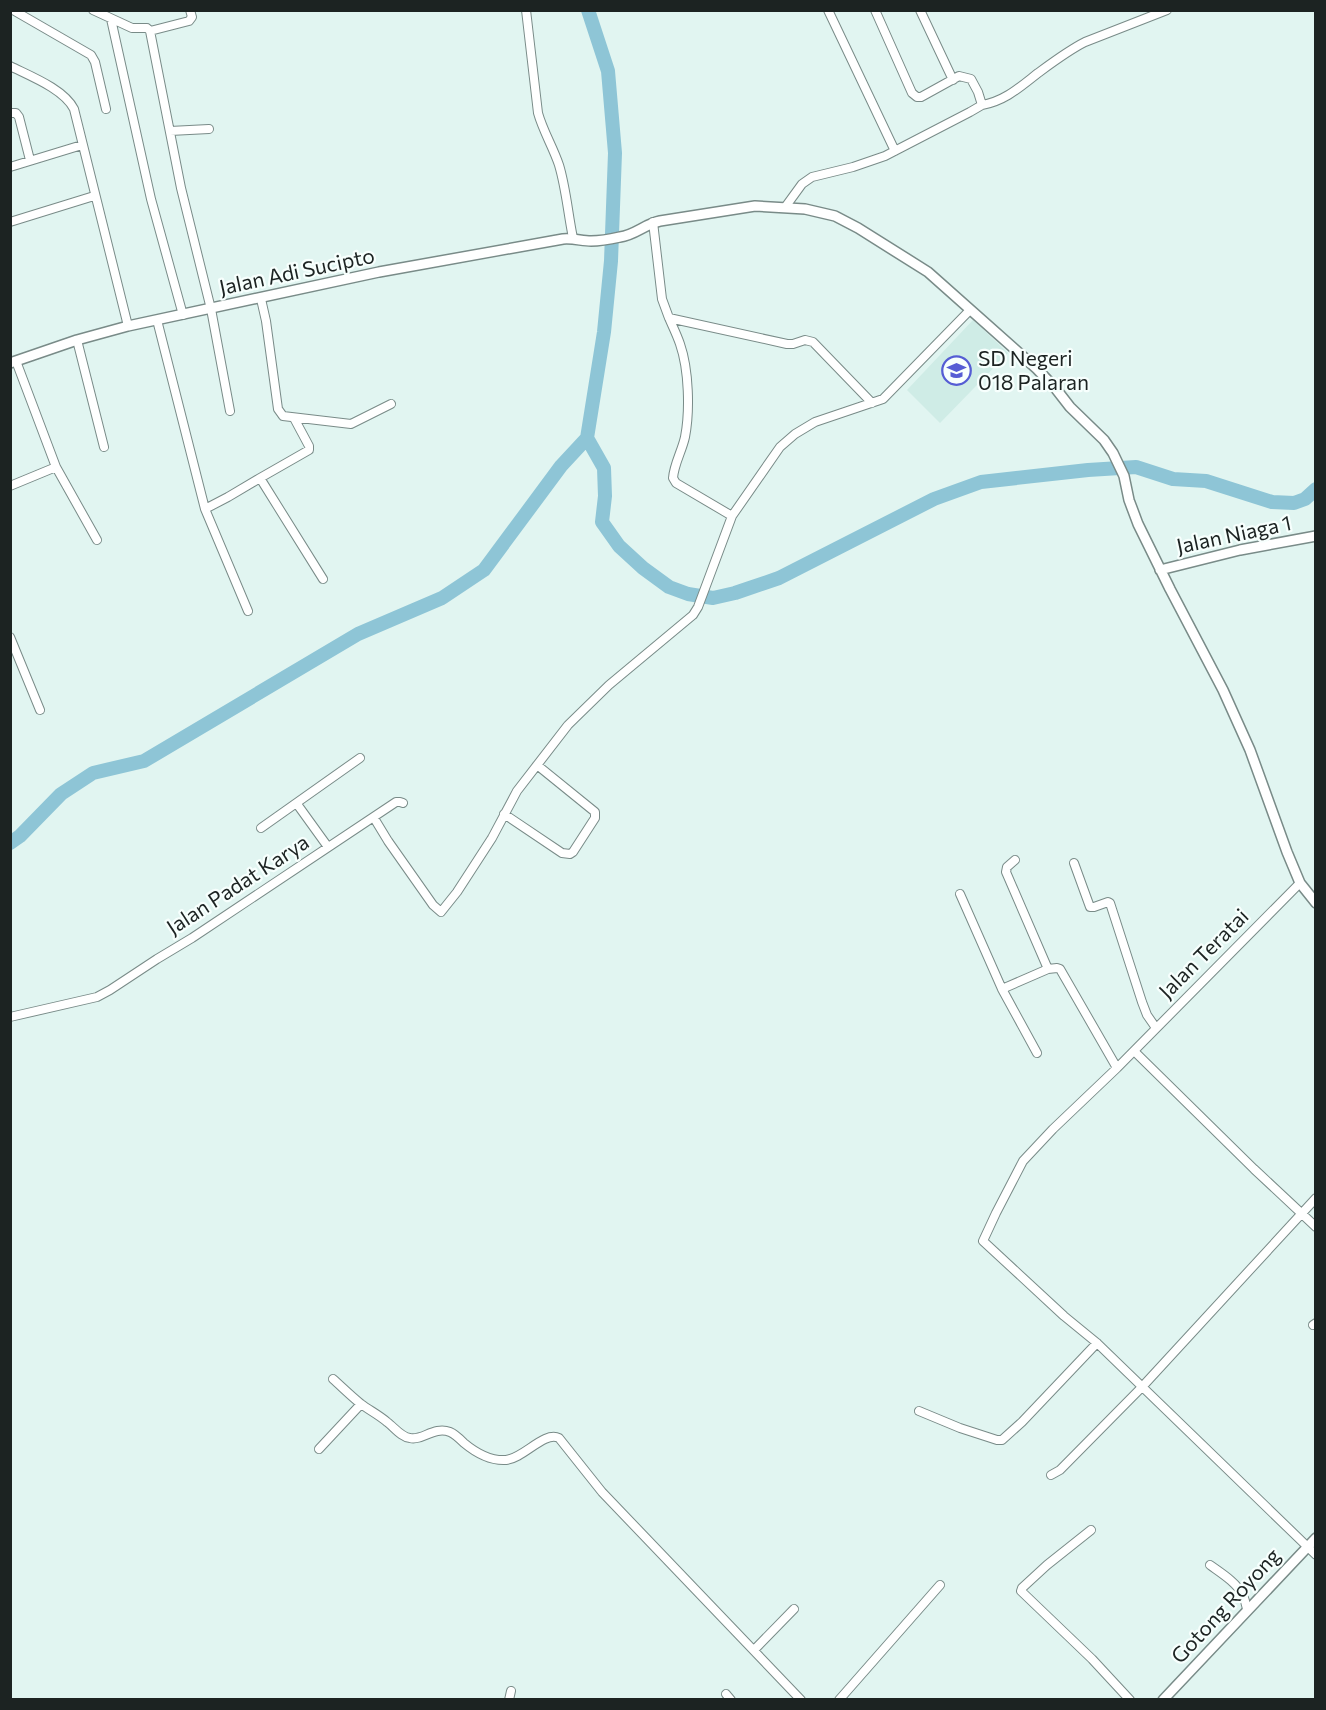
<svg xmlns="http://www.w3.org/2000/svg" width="1326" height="1710" font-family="Commissioner,sans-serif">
<rect width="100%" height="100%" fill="#e1f5f1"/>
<path fill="#cfece6" d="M 973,320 L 1008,353 L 940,423 L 907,390 Z"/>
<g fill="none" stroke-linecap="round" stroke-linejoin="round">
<path stroke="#8ec5d6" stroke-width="14" d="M 587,438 L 604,468 L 605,496 L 602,522 L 619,546 L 643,568 L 669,587 L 688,594 L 713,598 L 735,593 L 779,578 L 934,499 L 981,482 L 1088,470 L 1136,467 L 1173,479 L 1206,481 L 1272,502 L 1294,503 L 1305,499 L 1316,489
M 10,843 L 20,836 L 61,794 L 93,773 L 144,761 L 358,634 L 442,598 L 484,570 L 561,466 L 587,438 L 604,332 L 611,261 L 615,153 L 608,71 L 588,10"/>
<defs>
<path id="minor" d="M 13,10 L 91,55 L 95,62 L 106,109
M 93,10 L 132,28 L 147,28 L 150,31 L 181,188 L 211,309 L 230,411
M 526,10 L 538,113 C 543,131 553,147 559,165 C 566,188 568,214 573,238
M 828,10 L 895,151
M 920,10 L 953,80
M 111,19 L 151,199 L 183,315
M 150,31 L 189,21 L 192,17 L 190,10
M 10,66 C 30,76 64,89 74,109 L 128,326
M 982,105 C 1005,101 1020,87 1038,73 C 1053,62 1069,50 1085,42 L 1167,10
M 10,113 L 16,113 L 19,117 L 30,160
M 170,131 L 209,129
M 10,167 L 82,145
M 786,206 L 802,184 L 812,177 L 853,167 L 885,156 L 970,112 L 982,105 L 978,92 L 971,79 L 959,76 L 921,97 L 917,97 L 912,93 L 875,10
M 10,222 L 94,196
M 653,222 L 662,299 L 669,318 L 787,344 L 793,344 L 805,340 L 813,342 L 872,403
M 261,299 L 266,321 L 278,409 L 283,416 L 351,424 L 391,404
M 669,318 C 673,327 677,335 680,344 C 689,370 690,411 685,437 C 682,451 674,464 673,478 L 676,483 L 732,516
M 157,320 L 205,509 L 248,611
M 77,340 L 104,447
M 56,467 L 97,540
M 260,478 L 309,450 L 309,446 L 294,418
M 10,486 L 56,467 L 16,361
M 205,509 L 228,497 L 260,478 L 323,579
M 10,637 L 40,710
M 297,804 L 328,847
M 504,814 L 562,853 L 570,854 L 573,852 L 595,818 L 595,812 L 537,765
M 374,818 L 388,841 L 433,905 L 441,912 L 457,892 L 492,838 L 517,791 L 568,725 L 609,685 L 693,615 L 698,607 L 732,516 L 780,447 L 795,434 L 815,422 L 883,399 L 970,310
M 261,828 L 360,758
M 1015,860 L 1007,867 L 1006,872 L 1048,969
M 1074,863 L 1090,907 L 1094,907 L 1108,902 L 1110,903 L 1142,1002 L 1147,1015 L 1156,1028
M 1300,883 L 1117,1068 L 1053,1129 L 1023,1161 L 996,1213 L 983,1241 L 1064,1316 L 1097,1343 L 1316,1555
M 960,894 L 1002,989
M 10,1017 L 97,997 L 110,990 L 157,959 L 192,938 L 396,802 L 400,802 L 403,803
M 1134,1051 L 1254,1169 L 1316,1227
M 1037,1053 L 1002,989 L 1048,969 L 1057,968 L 1060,969 L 1117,1068
M 1313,1325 L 1316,1323
M 333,1379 C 342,1387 351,1396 361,1404 C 369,1410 379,1415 387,1422 C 394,1427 401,1437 410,1438 C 422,1441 434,1426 450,1432 C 455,1434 460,1439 464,1443 C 476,1453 490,1461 506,1460 C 524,1458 544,1431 559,1438 L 602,1492 L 801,1700
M 919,1411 L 960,1428 L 997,1440 L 1002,1440 L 1022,1422 L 1097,1343
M 319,1449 L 361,1404
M 1051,1475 L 1060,1470 L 1142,1387 L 1316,1198
M 1091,1530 L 1047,1565 L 1022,1588 L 1021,1591 L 1092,1659 L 1130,1700
M 1210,1565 C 1221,1573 1236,1582 1243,1595 C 1245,1600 1246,1605 1247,1609
M 754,1650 L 794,1609
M 726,1694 L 731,1700
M 509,1700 L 511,1691
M 839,1700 L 940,1585"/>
<path id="tertiary" d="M 10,363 L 77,340 L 128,326 L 379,272 L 563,239 C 573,238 582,241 591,241 C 601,241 611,239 620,237 C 635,235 645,224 660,221 L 755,206 L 805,209 L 835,216 L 858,228 L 928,272 L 1037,369 L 1056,389 L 1070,407 L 1104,440 L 1113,453 L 1124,476 L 1129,500 L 1138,524 L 1170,589 L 1223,690 L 1250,750 L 1287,852 L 1300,883 L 1316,903
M 1160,570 L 1240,550 L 1316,536
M 1163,1700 L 1316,1538"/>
</defs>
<use href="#minor" stroke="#798b88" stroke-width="10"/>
<use href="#tertiary" stroke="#798b88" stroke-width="12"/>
<use href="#minor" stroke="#fff" stroke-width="8"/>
<use href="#tertiary" stroke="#fff" stroke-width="9"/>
</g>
<defs>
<symbol id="school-ring" viewBox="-11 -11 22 22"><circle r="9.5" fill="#f7fffd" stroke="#555dd4" stroke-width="1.5"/><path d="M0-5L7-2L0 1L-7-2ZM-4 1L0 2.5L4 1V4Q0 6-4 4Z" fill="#555dd4"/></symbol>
</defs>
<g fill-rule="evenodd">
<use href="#school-ring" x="940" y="354" width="33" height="33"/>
</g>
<g text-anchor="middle" stroke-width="4.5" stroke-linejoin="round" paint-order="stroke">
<g font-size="21" fill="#1c2322" stroke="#f7fffd">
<text transform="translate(297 272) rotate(-12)" y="7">Jalan Adi Sucipto</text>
<text transform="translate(1234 535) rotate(-12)" y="7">Jalan Niaga 1</text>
<text transform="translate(238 885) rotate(-33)" y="7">Jalan Padat Karya</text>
<text transform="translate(1204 954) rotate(-45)" y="7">Jalan Teratai</text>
<text transform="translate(1226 1606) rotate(-47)" y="7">Gotong Royong</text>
</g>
<g font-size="21" fill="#1c2322" stroke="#f7fffd" text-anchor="start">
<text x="978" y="366">SD Negeri<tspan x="978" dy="24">018 Palaran</tspan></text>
</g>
</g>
<rect width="1326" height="1710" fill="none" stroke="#1c2322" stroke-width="24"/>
</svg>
